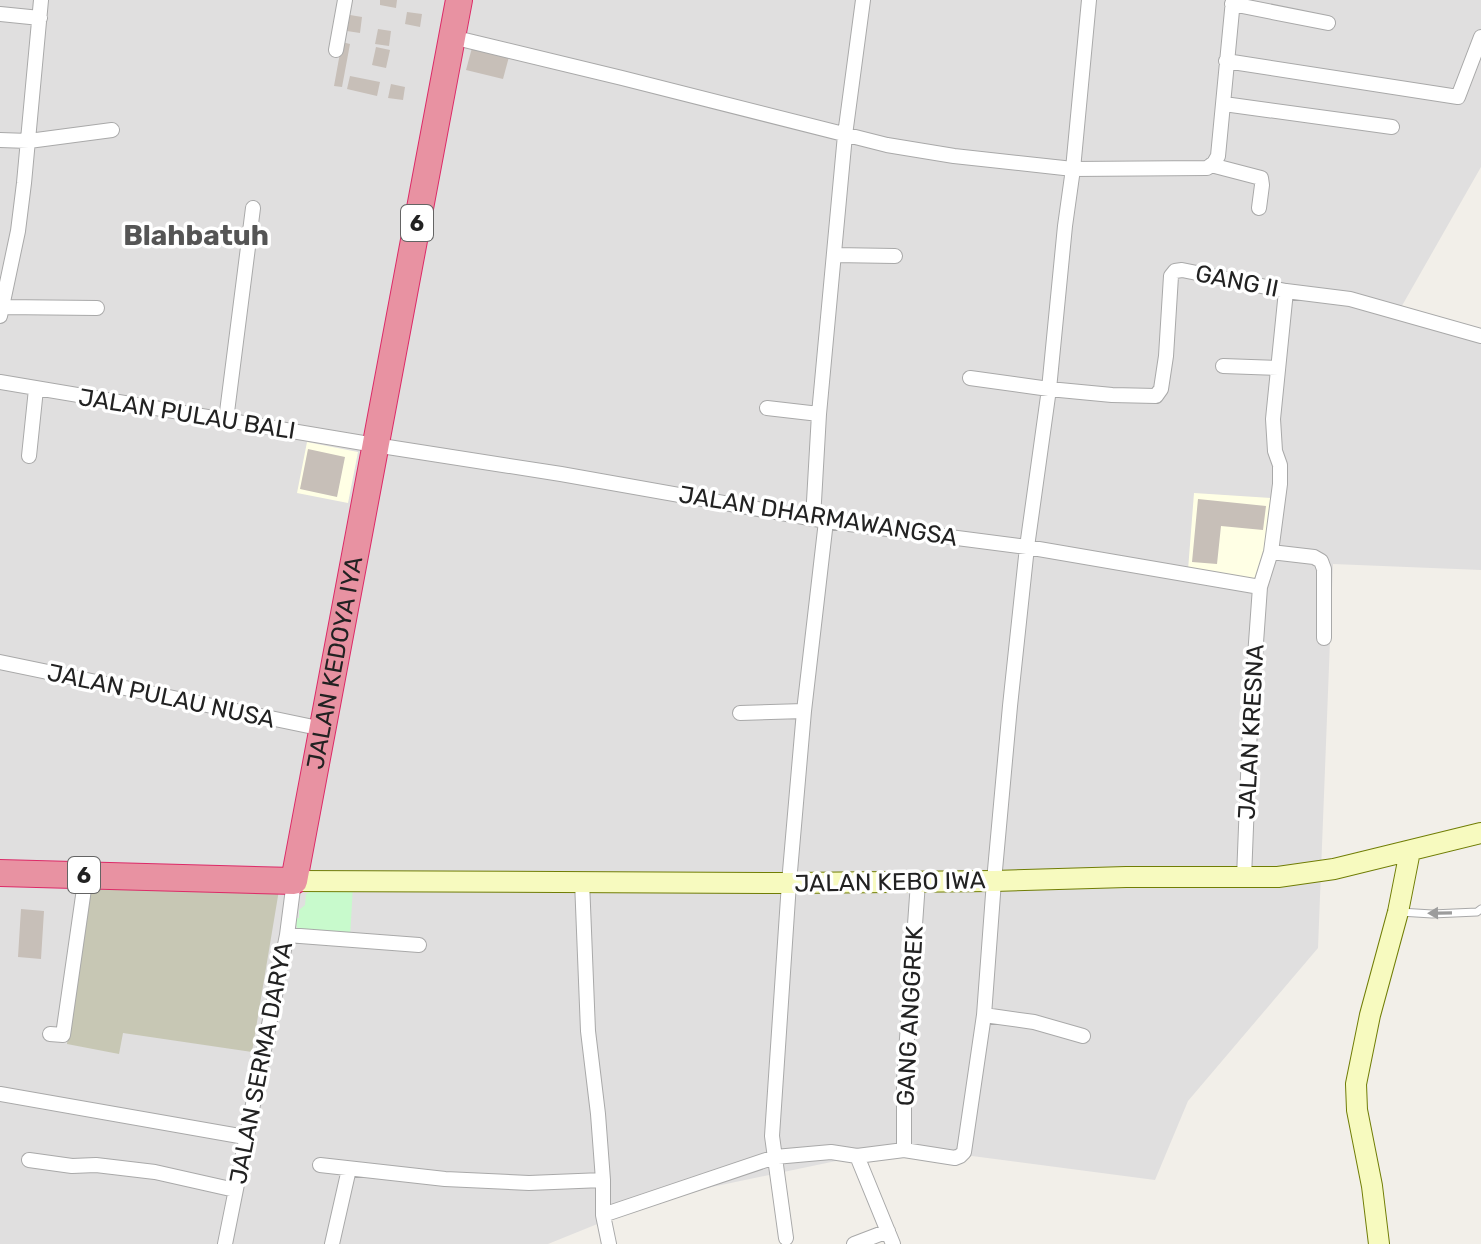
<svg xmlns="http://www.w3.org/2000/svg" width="1481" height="1244" font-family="Rubik,sans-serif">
<rect width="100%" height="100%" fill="#f2efe9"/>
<path fill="#e0dfdf" d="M 0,0 L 1481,0 L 1481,167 L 1395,318 L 1481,337 L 1481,570 L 1333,564 L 1318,948 L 1188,1101 L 1155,1180 L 903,1147 L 664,1197 L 548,1244 L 0,1244 Z"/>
<path fill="#ffffe5" d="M 307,442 L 358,452 L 348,503 L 297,493 Z
M 1194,493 L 1271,498 L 1264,573 L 1255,581 L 1188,570 Z"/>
<path fill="#c7c7b4" d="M 88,885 L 279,890 L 252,1052 L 123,1033 L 119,1054 L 67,1044 Z"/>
<path fill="#c8facc" d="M 353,886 L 350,938 L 296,934 L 297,926 L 293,925 L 294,918 L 299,918 L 299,910 L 305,905 L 306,894 L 320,887 Z"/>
<path fill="#c7bfb8" d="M 380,0 L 397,0 L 396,8 L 380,5 Z
M 407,12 L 422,14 L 420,27 L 405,24 Z
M 350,15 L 362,17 L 360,33 L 347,31 Z
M 378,29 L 391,31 L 389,46 L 375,44 Z
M 342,42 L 350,44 L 342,87 L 334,86 Z
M 473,44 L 510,53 L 503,79 L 466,70 Z
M 376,47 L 390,50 L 386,68 L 372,65 Z
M 350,76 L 380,82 L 377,96 L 347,89 Z
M 391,84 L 405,87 L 403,100 L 388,98 Z
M 308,449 L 345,457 L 337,497 L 300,489 Z
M 1198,499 L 1266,506 L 1263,530 L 1221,526 L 1217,564 L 1192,562 Z
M 21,909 L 44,911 L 41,959 L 18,957 Z"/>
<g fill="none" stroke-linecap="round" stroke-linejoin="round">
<defs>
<path id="lane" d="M 1400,912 L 1432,914 L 1477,912 L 1481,909"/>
<path id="street" d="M 1232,4 L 1328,23
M 0,14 L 40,18
M 452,37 L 622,78 L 887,145 L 954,156 L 1073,169 L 1207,168 L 1214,163 L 1218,156 L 1233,0
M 336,50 L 345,0
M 1226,61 L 1458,97 L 1481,37
M 1224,104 L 1392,127
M 0,140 L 29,141 L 112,130
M 1211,165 L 1261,178 L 1262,185 L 1259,208
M 834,255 L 895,256
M 2,307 L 97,308
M 0,316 L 18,231 L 24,183 L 41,0
M 1223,366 L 1278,368
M 970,378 L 1049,389 L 1112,395 L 1156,396 L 1161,389 L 1166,356 L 1171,276 L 1175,271 L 1182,270 L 1286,291 L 1350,299 L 1481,336
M 0,382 L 375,445 L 561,474 L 826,521 L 1027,547 L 1260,587
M 767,408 L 819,414
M 226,420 L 253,208
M 29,456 L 36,389
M 813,519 L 819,414 L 845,135 L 863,0
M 1271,552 L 1314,557 L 1321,561 L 1324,569 L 1324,638
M 0,662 L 323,729
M 740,713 L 804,711
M 1244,878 L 1250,726 L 1260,587 L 1271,552 L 1280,484 L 1280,465 L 1275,451 L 1273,419 L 1286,291
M 582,881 L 588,1031 L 598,1114 L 603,1180 L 603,1215 L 609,1244
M 287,935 L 419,945
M 984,1015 L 1034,1022 L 1083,1036
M 50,1034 L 63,1035 L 86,875
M 0,1094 L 245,1137
M 904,1150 L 904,1081 L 918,882
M 857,1156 L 893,1244
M 29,1160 L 72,1166 L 96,1165 L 155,1172 L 235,1190
M 320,1165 L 445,1179 L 529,1183 L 603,1180
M 603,1215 L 775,1157 L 831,1152 L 857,1156 L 904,1150 L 955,1158 L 960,1156 L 964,1152 L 984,1015 L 994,881 L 1010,706 L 1027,547 L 1049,389 L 1065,226 L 1073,169 L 1089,0
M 786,1238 L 772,1136 L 789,883 L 804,711 L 826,521
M 225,1244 L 287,935 L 294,881
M 332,1244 L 349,1169
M 854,1244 L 888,1231"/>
<path id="secondary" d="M 294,881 L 789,883 L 994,881 L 1126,877 L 1278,877 L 1334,869 L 1481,833
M 1379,1244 L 1372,1186 L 1357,1110 L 1356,1084 L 1370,1015 L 1398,912 L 1410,851"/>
<g id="highway">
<path id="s1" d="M 0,873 L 294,881 L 459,0"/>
</g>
</defs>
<use href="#lane" stroke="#a9a9a9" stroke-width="9"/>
<use href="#street" stroke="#a9a9a9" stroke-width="16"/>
<use href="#secondary" stroke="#707d05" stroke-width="22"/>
<use href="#highway" stroke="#dc2a67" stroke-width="28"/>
<use href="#lane" stroke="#fff" stroke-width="7"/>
<use href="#street" stroke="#fff" stroke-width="14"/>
<use href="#secondary" stroke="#f7fabf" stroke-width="20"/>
<use href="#highway" stroke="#e892a2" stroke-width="26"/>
</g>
<defs><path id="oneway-solid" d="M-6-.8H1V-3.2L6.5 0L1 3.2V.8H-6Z" transform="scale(2)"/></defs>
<use fill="#9c9c9c" href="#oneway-solid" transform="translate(1440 913) rotate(179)"/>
<g text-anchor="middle" stroke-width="7" stroke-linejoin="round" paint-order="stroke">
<g fill="#fff" stroke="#646464" stroke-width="2">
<rect x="401" y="205" width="32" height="36" rx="6"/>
<rect x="68" y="857" width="32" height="36" rx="6"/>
</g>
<g font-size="22" font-weight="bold" fill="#222">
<text x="417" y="231">6</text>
<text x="84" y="883">6</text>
</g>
<g font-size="24" fill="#222" stroke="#fff">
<text transform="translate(1237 281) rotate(11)" y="8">GANG II</text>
<text transform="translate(187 414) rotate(9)" y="8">JALAN PULAU BALI</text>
<text transform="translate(818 516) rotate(9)" y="8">JALAN DHARMAWANGSA</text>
<text dy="8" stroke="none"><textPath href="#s1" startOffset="516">JALAN KEDOYA IYA</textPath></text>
<text transform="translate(161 696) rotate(12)" y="8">JALAN PULAU NUSA</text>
<text transform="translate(1251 732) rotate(-87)" y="8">JALAN KRESNA</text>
<text transform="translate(890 882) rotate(-1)" y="8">JALAN KEBO IWA</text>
<text transform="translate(910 1016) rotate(-87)" y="8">GANG ANGGREK</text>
<text transform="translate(261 1063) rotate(-79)" y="8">JALAN SERMA DARYA</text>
</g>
<g font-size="28" font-weight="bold" fill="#555" stroke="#fff">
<text x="196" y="245">Blahbatuh</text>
</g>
</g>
</svg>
